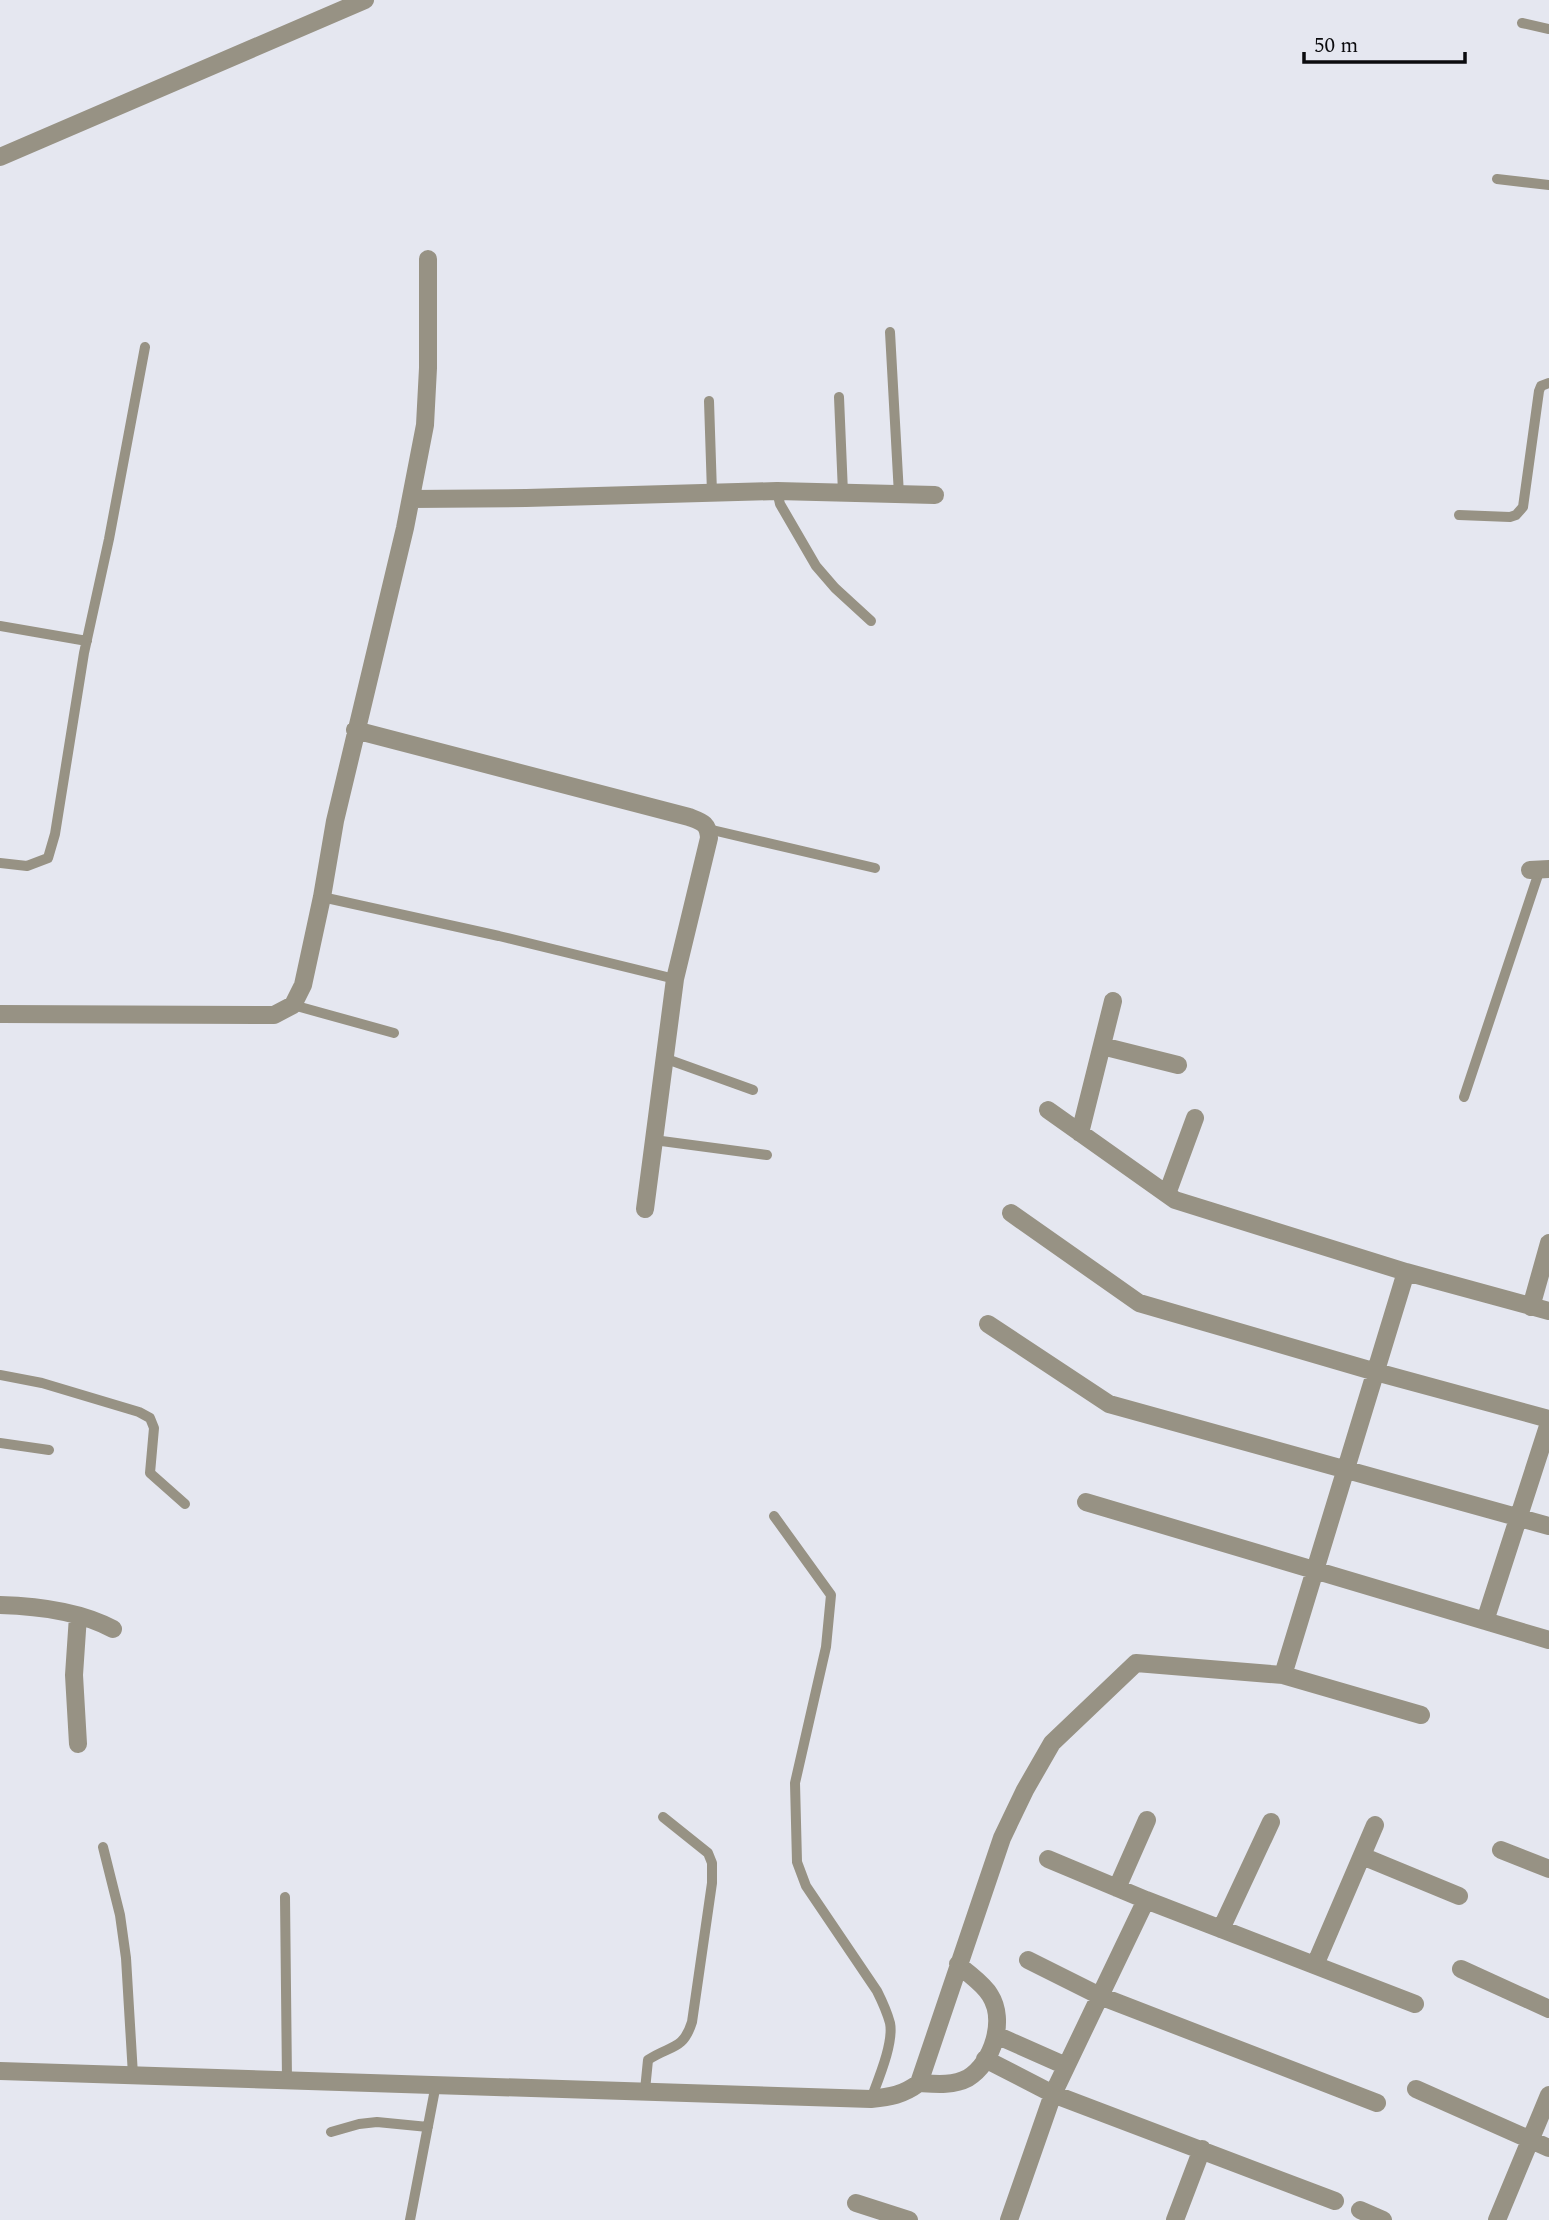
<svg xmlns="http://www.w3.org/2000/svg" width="1549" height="2220" font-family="Spectral,serif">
<rect width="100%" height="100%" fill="#e5e7f0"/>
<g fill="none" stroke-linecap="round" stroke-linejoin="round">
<path stroke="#979284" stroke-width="10" d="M 1522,23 L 1549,29
M 1497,179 L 1549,185
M 890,332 L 899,495
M 839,397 L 843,493
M 709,401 L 712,493
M 777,491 L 780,504 L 816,566 L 835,588 L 871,621
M 1459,515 L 1510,517 L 1516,515 L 1523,507 L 1539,391 L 1541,386 L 1549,383
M 0,626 L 87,641
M 708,829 L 875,868
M 0,863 L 27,866 L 48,858 L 55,834 L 84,653 L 109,539 L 145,347
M 322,897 L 499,936 L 675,979
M 293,1005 L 394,1033
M 664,1058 L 753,1090
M 1464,1097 L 1540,869
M 654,1140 L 767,1155
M 0,1375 L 42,1383 L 139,1412 L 150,1418 L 154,1428 L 150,1473 L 185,1504
M 0,1443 L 49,1450
M 774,1516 L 831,1595 L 826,1647 L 795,1783 L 797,1862 L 806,1886 L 877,1991 C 882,2001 887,2012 890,2023 C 894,2043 878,2080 871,2099
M 103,1847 L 120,1915 L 126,1958 L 133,2075
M 285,1897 L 287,2080
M 645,2090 L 648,2060 C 670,2045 683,2051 692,2022 L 712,1883 L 712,1863 L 708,1853 L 663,1817
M 331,2132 L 359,2124 L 377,2122 L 428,2127
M 410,2220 L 436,2084"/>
<path stroke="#979284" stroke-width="18" d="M 0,157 L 365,0
M 411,499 L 526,498 L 777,491 L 935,495
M 355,730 L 689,817 C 702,822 708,823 709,838 L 675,979 L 645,1209
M 1530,870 L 1549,869
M 0,1014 L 274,1015 L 293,1005 L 303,985 L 322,897 L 335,821 L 405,528 L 425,425 L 428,368 L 428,259
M 1102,1046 L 1178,1065
M 1048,1110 L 1175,1200 L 1406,1272 L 1549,1311
M 1080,1133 L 1113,1001
M 1167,1194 L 1195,1118
M 1011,1213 L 1139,1303 L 1376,1372 L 1549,1419
M 1531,1307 L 1549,1243
M 988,1324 L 1109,1404 L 1549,1526
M 1086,1502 L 1549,1640
M 0,1605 C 38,1606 79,1611 113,1629
M 1485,1621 L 1549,1423
M 1283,1675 L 1421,1715
M 78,1744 L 74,1675 L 78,1616
M 1501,1850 L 1549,1869
M 1362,1856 L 1459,1896
M 1048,1859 L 1146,1900 L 1415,2004
M 1117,1888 L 1147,1820
M 1221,1929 L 1271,1822
M 1028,1960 L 1100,1996 L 1377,2103
M 1315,1965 L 1375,1825
M 1461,1969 L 1549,2009
M 996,2035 L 1066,2066
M 985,2059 L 1053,2094 L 1335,2201
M 0,2071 L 871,2099 C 890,2097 903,2095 919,2083 L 1002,1838 L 1025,1790 L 1052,1743 L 1136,1663 L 1283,1675 L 1406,1272
M 919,2083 C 935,2084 953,2086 968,2078 C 993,2063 1006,2020 990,1995 C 983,1983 968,1974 958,1964
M 1416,2089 L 1549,2148
M 856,2203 L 909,2220
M 1360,2210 L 1383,2220
M 1009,2220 L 1053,2094 L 1146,1900
M 1175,2220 L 1202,2149
M 1497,2220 L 1549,2095"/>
</g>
<path d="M1304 52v10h161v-10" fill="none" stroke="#0b0b0e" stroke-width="3.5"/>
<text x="1314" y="52" font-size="21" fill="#0b0b0e" stroke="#e5e7f0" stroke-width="5" paint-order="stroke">50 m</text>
</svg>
